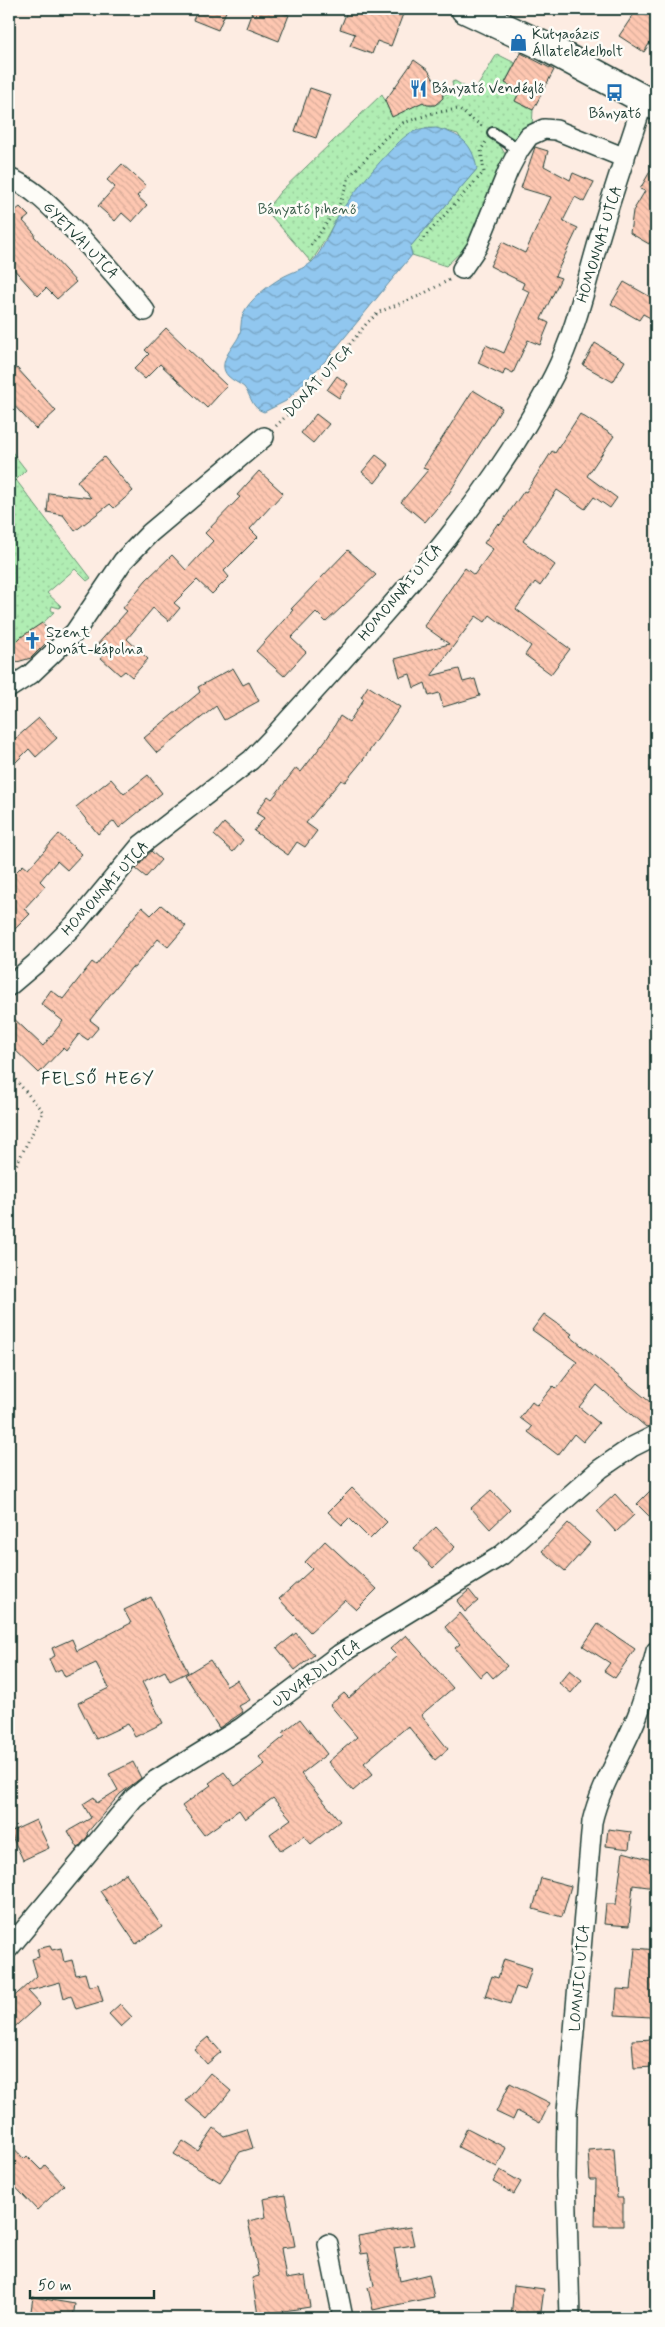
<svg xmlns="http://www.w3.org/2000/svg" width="665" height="2327" font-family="Mynerve,sans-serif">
<defs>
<pattern id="park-dots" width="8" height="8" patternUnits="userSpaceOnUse" patternTransform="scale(1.25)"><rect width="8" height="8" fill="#b0edb3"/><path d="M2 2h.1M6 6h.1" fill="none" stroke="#97cc9b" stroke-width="1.8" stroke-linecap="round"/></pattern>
<pattern id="water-waves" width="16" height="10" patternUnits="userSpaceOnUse" patternTransform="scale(1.25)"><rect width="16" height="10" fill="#91c7ef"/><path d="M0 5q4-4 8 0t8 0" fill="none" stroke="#76a3c2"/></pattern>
<pattern id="building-back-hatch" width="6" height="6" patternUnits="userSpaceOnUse" patternTransform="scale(1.25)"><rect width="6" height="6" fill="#fec7b1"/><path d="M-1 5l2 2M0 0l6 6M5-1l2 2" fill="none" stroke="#d9ac99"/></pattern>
</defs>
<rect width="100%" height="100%" fill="#fdece2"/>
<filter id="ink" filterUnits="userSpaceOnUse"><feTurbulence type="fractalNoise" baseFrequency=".02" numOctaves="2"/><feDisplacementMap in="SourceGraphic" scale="10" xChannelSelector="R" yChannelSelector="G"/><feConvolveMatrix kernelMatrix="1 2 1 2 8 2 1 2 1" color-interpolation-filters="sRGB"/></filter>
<g filter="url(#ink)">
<path fill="url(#park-dots)" stroke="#689574" d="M 497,54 L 515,63 L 505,83 L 520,91 L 515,101 L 533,110 L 532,127 L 525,137 L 498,142 L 508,159 L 469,244 L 446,266 L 412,255 L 410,247 L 477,169 L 458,134 C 446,131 433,126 420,129 C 400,134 351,196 339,215 C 329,231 322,247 311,262 L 266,210 L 280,192 L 382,94 L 392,116 L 423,102 L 431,106 L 439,103 L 444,94 L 454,93 L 452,82 L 455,81 L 474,92 Z
M 9,448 L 26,470 L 16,480 L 91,578 L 87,581 L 75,569 L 47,593 L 61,606 L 59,608 L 52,606 L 51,610 L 54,612 C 48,618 40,627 33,631 C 21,636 14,641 12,656 L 9,659 Z"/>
<path fill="url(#water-waves)" stroke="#6390a4" d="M 436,128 C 461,135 472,142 477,169 L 410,247 L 412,255 L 327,359 L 286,401 L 264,412 C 251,408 252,397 244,387 C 239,383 233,381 228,376 C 216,363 233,348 239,336 C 242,329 240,321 243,314 C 249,300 269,285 281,278 C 291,272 304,269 312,262 C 324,250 329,230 338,216 C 350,196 389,149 407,135 C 416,129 426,129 436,128 Z"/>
<path fill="url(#building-back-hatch)" stroke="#1f3d34" d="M 198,9 L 227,9 L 218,30 L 193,20 Z
M 253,9 L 272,9 L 289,15 L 279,41 L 246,28 Z
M 348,9 L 387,9 L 403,14 L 391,46 L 377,41 L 372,54 L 350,46 L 355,34 L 340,29 Z
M 637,9 L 656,9 L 656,33 L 644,52 L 619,36 Z
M 521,53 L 554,70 L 533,110 L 515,101 L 520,91 L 505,83 Z
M 414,60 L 428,70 L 436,83 L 441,86 L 443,98 L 435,105 L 427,105 L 423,102 L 392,117 L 385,101 Z
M 310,88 L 331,95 L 316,138 L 295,131 Z
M 535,147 L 548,151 L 544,166 L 570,180 L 573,173 L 594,182 L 584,202 L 575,197 L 563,221 L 578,228 L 555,276 L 561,278 L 541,319 L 549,323 L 540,345 L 528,340 L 513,373 L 505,369 L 503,375 L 478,363 L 486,345 L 504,353 L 530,292 L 522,288 L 524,283 L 490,266 L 502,242 L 525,253 L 551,197 L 521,188 Z
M 656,161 L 656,232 L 649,244 L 630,233 L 633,211 L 645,191 L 640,189 Z
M 122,164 L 146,186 L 137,196 L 147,205 L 132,222 L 122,213 L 115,221 L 98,206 L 115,187 L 107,180 Z
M 9,205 L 15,211 L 20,207 L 29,216 L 23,221 L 35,234 L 34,236 L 76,282 L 57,299 L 46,288 L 38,296 L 9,264 Z
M 624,282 L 656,300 L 656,321 L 643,314 L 639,320 L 611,304 Z
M 166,328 L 227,386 L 207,408 L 160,364 L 145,379 L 134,369 L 149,354 L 145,350 Z
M 595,343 L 625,361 L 613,382 L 583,365 Z
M 17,368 L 56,411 L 36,429 L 9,400 L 9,375 Z
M 337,376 L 348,384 L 339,398 L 327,390 Z
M 473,390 L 502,408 L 448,495 L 425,522 L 401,502 L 428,470 L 423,468 Z
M 316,414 L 329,424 L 313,443 L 301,433 Z
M 580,414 L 614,436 L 587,476 L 617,498 L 610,508 L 594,497 L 585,509 L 557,490 L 523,541 L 555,565 L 540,586 L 535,582 L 516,609 L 570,649 L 551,674 L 525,655 L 531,646 L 490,615 L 485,622 L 476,616 L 431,676 L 459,669 L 463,682 L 475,679 L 480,696 L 443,707 L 439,693 L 429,696 L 425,683 L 414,688 L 410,674 L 400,677 L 395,659 L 449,644 L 424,626 L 465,568 L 474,575 L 493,549 L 484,543 L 498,523 L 500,525 L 524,491 L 526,492 L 552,451 L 555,453 Z
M 376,455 L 389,465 L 375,483 L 362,472 Z
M 104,457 L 133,491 L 114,508 L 110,504 L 75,531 L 63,515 L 47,512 L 49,493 L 91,498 L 77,481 Z
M 259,471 L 283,493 L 250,529 L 258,537 L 224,571 L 229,577 L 212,594 L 197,580 L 174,603 L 180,608 L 169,621 L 153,608 L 127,639 L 148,659 L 132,677 L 125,671 L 120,675 L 101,658 L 104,654 L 96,646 L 127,611 L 123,608 L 146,580 L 172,555 L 186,570 L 213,541 L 205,533 L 240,497 L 237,495 Z
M 348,550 L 376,575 L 326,622 L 316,612 L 291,638 L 306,652 L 284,676 L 256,651 L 293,610 L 291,609 Z
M 42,623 L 53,636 L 31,658 L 17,662 L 12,656 L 13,645 L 21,637 Z
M 233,668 L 243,685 L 249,682 L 259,701 L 224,720 L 216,706 L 157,753 L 144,738 L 200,692 L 198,687 Z
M 368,686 L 400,707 L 363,760 L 345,782 L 341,780 L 306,823 L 317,831 L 305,847 L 297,842 L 288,855 L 254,831 L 264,818 L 256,813 L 268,796 L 272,799 L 296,768 L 301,772 L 328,737 L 340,716 L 349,722 L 364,699 L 361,697 Z
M 39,718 L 57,738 L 36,757 L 29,749 L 9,769 L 9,744 Z
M 148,775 L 162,793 L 119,828 L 114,821 L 98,834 L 76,807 L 111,779 L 124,794 Z
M 224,823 L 243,840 L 233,852 L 214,835 Z
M 59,834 L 82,854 L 67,870 L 57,861 L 40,881 L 45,886 L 24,909 L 30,914 L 9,935 L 9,879 L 23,865 L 28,869 Z
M 151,851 L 161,860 L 146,877 L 136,869 Z
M 161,905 L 186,926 L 168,947 L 158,939 L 134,968 L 132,967 L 90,1020 L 99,1027 L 88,1040 L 79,1034 L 66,1051 L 63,1048 L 39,1073 L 11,1046 L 14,1043 L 9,1038 L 9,1014 L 43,1046 L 63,1021 L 41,1004 L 51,990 L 63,999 L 92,962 L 96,965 L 142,907 L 151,915 Z
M 544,1314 L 572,1334 L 570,1336 L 656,1407 L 656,1420 L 653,1425 L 646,1427 L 597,1385 L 579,1407 L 599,1423 L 583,1442 L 574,1434 L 558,1455 L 528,1432 L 532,1427 L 520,1418 L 532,1402 L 537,1406 L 553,1386 L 556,1389 L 577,1362 L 532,1330 Z
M 656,1485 L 656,1523 L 637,1504 Z
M 352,1488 L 387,1522 L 370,1539 L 349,1518 L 342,1525 L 328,1512 Z
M 491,1490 L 510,1510 L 490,1529 L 471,1508 Z
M 615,1494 L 634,1515 L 616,1532 L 597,1511 Z
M 568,1523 L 590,1543 L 565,1571 L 542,1551 Z
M 436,1527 L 455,1547 L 433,1568 L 414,1548 Z
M 325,1541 L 377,1589 L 356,1610 L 345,1600 L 310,1632 L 279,1599 L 312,1569 L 305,1562 Z
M 469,1590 L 478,1601 L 465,1612 L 457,1601 Z
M 151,1597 L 188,1672 L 170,1681 L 165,1671 L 142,1682 L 163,1723 L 135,1737 L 128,1724 L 96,1739 L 78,1703 L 109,1688 L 96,1663 L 65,1677 L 61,1669 L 55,1672 L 49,1659 L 55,1656 L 52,1648 L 72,1639 L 77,1651 L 131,1623 L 124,1610 Z
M 460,1613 L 507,1666 L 493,1678 L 487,1671 L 480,1677 L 455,1648 L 460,1644 L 445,1627 Z
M 598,1624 L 635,1649 L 615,1678 L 604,1671 L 610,1663 L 583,1646 Z
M 296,1633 L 314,1655 L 295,1670 L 277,1648 Z
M 406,1635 L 453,1688 L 421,1715 L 448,1749 L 435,1760 L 408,1726 L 364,1763 L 373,1774 L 353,1791 L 328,1762 L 357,1737 L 330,1705 L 344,1693 L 349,1698 L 397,1656 L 390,1649 Z
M 210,1660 L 227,1686 L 237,1680 L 250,1700 L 239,1706 L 243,1712 L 219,1728 L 185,1675 Z
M 570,1670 L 582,1680 L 571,1693 L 559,1683 Z
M 300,1719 L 327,1754 L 301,1774 L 340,1821 L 311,1844 L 304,1836 L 281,1851 L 270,1834 L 291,1819 L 273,1798 L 245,1819 L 239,1810 L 204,1835 L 182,1806 L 211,1785 L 209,1783 L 224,1772 L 235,1786 L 265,1764 L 259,1757 L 285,1736 L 282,1733 Z
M 133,1762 L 141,1778 L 120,1794 L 87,1833 L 88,1836 L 78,1848 L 68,1831 L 91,1818 L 83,1804 L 94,1797 L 97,1803 L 118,1790 L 109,1774 Z
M 36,1820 L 49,1848 L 23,1860 L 10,1832 Z
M 608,1829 L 631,1832 L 629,1849 L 606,1846 Z
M 623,1852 L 656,1861 L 656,1888 L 633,1885 L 629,1926 L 604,1924 L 606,1904 L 616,1904 Z
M 126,1873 L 162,1927 L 136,1944 L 100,1891 Z
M 541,1878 L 571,1886 L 562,1917 L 533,1909 Z
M 50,1946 L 52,1950 L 61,1948 L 64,1962 L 72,1960 L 76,1975 L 85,1973 L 89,1987 L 98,1984 L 103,2001 L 76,2009 L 71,1995 L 64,1998 L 60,1982 L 28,1991 L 40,2004 L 9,2032 L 9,2001 L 37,1976 L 32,1959 L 39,1957 L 37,1949 Z
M 635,1948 L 656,1950 L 656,1976 L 654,1975 L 651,2017 L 615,2015 L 617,1989 L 631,1990 Z
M 504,1959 L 532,1968 L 525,1990 L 516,1987 L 510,2004 L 485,1996 L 492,1976 L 498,1978 Z
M 120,2004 L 132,2017 L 121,2027 L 109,2014 Z
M 208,2037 L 221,2052 L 207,2064 L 194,2049 Z
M 656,2039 L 656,2067 L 634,2068 L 632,2040 Z
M 210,2073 L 231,2091 L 207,2119 L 186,2101 Z
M 510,2083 L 550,2103 L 540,2123 L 517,2111 L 513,2120 L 496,2112 Z
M 214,2128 L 224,2136 L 247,2129 L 253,2148 L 240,2152 L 220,2182 L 174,2154 L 183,2141 L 198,2151 Z
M 467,2128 L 506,2148 L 497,2167 L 458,2147 Z
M 9,2143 L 24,2159 L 27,2156 L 41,2170 L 45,2165 L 64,2185 L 37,2210 L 9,2180 Z
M 614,2148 L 617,2198 L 623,2198 L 623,2226 L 595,2226 L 596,2180 L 590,2180 L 588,2150 Z
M 500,2170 L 521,2182 L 514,2194 L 493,2182 Z
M 285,2195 L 295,2246 L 281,2248 L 286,2279 L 305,2276 L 310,2307 L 258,2315 L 252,2278 L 259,2276 L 248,2221 L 266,2217 L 263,2199 Z
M 410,2227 L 414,2245 L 394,2248 L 400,2281 L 429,2274 L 434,2297 L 373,2310 L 368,2288 L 374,2286 L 368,2253 L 361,2254 L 358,2236 Z
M 514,2285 L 544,2289 L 541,2312 L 536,2312 L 535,2318 L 511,2318 Z
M 33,2297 L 75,2304 L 73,2318 L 30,2318 Z"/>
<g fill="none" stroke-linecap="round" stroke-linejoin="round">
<defs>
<path id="lane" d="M 493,133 L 519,150"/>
<path id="street" d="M 9,178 C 32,187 49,205 66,222 C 94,251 120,280 145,311
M 462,269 L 477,247 L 508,171 L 519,150 L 529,136 L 544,129 L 556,130 L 625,158
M 9,688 L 31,674 L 75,632 L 123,561 L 150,533 L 264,437
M 9,986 L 35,964 L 78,921 L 141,845 L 251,760 L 274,736 C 375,623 485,512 554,375 C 577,329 587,278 602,229 C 615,185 630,142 644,99
M 9,1948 L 118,1817 L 134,1798 L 156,1780 L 241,1728 L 340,1654 L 502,1555 L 600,1469 L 632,1447 L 656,1435
M 328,2244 L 343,2318
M 570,2318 L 566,2176 L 567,2112 L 592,1822 C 601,1783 624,1751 638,1714 C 646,1693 651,1672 656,1651"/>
<path id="secondary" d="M 465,9 L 546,47 L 656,106"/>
</defs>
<use href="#lane" stroke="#1f3d34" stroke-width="14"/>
<use href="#street" stroke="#1f3d34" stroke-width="22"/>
<use href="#secondary" stroke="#1f3d34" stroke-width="31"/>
<path stroke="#1f3d34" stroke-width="3" stroke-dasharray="1 4" stroke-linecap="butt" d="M 420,242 L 484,172 L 481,150 L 486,142
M 311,245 L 339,206 L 349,177 L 384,139 L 403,123 L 433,113 L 458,109 L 482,126
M 276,426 L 312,391 L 367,323 L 379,312 L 419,296 L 449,280
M 9,505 L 9,511
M 9,522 L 14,528 L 9,536
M 9,664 L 14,659
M 9,1072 L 43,1112 L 9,1179"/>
<use href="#lane" stroke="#fdfcf7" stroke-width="10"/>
<use href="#street" stroke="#fdfcf7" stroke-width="19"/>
<use href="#secondary" stroke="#fdfcf7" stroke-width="28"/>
</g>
</g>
<defs>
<symbol id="shop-bare" viewBox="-9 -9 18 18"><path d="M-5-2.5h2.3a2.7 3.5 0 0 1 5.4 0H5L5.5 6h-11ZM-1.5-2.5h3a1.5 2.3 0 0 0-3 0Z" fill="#1f6fb2" stroke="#fdfcf7" stroke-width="2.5" paint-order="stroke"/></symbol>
<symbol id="restaurant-bare" viewBox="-9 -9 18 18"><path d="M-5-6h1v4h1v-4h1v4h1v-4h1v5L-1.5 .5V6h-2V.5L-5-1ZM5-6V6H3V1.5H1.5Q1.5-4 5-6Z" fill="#1f6fb2" stroke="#fdfcf7" stroke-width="2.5" paint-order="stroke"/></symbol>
<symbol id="bus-bare" viewBox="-9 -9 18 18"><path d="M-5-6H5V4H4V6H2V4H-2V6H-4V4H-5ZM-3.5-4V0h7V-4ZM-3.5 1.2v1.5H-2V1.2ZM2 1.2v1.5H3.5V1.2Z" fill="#1f6fb2" stroke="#fdfcf7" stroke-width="2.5" paint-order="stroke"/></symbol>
<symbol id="church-bare" viewBox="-9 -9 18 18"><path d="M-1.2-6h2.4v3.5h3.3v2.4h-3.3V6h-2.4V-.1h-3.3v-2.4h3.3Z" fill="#1f6fb2" stroke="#fdfcf7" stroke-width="2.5" paint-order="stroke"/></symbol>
</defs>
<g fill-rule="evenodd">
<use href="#shop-bare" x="506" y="30" width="25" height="25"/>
<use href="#restaurant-bare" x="406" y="76" width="25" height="25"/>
<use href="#bus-bare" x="602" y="80" width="25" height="25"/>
<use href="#church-bare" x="20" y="628" width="25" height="25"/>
</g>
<g text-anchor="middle" stroke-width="5" stroke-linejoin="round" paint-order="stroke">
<g font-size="15" fill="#1f3d34" stroke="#fdfcf7" text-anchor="start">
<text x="532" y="39">Kutyaoázis<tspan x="532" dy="17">Állateledelbolt</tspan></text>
<text x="432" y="93">Bányató Vendéglő</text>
<text x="615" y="118" text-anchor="middle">Bányató</text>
<text x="46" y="637">Szent<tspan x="46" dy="17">Donát-kápolna</tspan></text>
</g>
<g font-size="15" fill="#3c604d" stroke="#fdfcf7">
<text x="307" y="214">Bányató pihenő</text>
</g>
<g font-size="15" fill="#1f3d34" stroke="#fdfcf7">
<text transform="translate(81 240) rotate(46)" y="5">GYETVAI UTCA</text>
<text transform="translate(599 244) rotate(-73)" y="5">HOMONNAI UTCA</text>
<text transform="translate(318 381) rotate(-47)" y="5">DONÁT UTCA</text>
<text transform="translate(400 592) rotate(-50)" y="5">HOMONNAI UTCA</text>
<text transform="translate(105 888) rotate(-48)" y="5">HOMONNAI UTCA</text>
<text transform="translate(316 1673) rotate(-36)" y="5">UDVARDI UTCA</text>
<text transform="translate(579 1978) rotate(-85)" y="5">LOMNICI UTCA</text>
</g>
<g font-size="18" letter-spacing="1" fill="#1f3d34" stroke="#fdfcf7">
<text x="98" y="1084">FELSŐ HEGY</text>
</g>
</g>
<rect width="665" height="2327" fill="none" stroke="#fdfcf7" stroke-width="30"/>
<rect x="15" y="15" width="635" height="2297" fill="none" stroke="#1f3d34" stroke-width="2" filter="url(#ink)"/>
<path d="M30 2290v8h124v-8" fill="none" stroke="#1f3d34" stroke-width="2.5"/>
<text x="38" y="2290" font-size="15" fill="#1f3d34" stroke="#fdfcf7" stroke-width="4" paint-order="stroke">50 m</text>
</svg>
